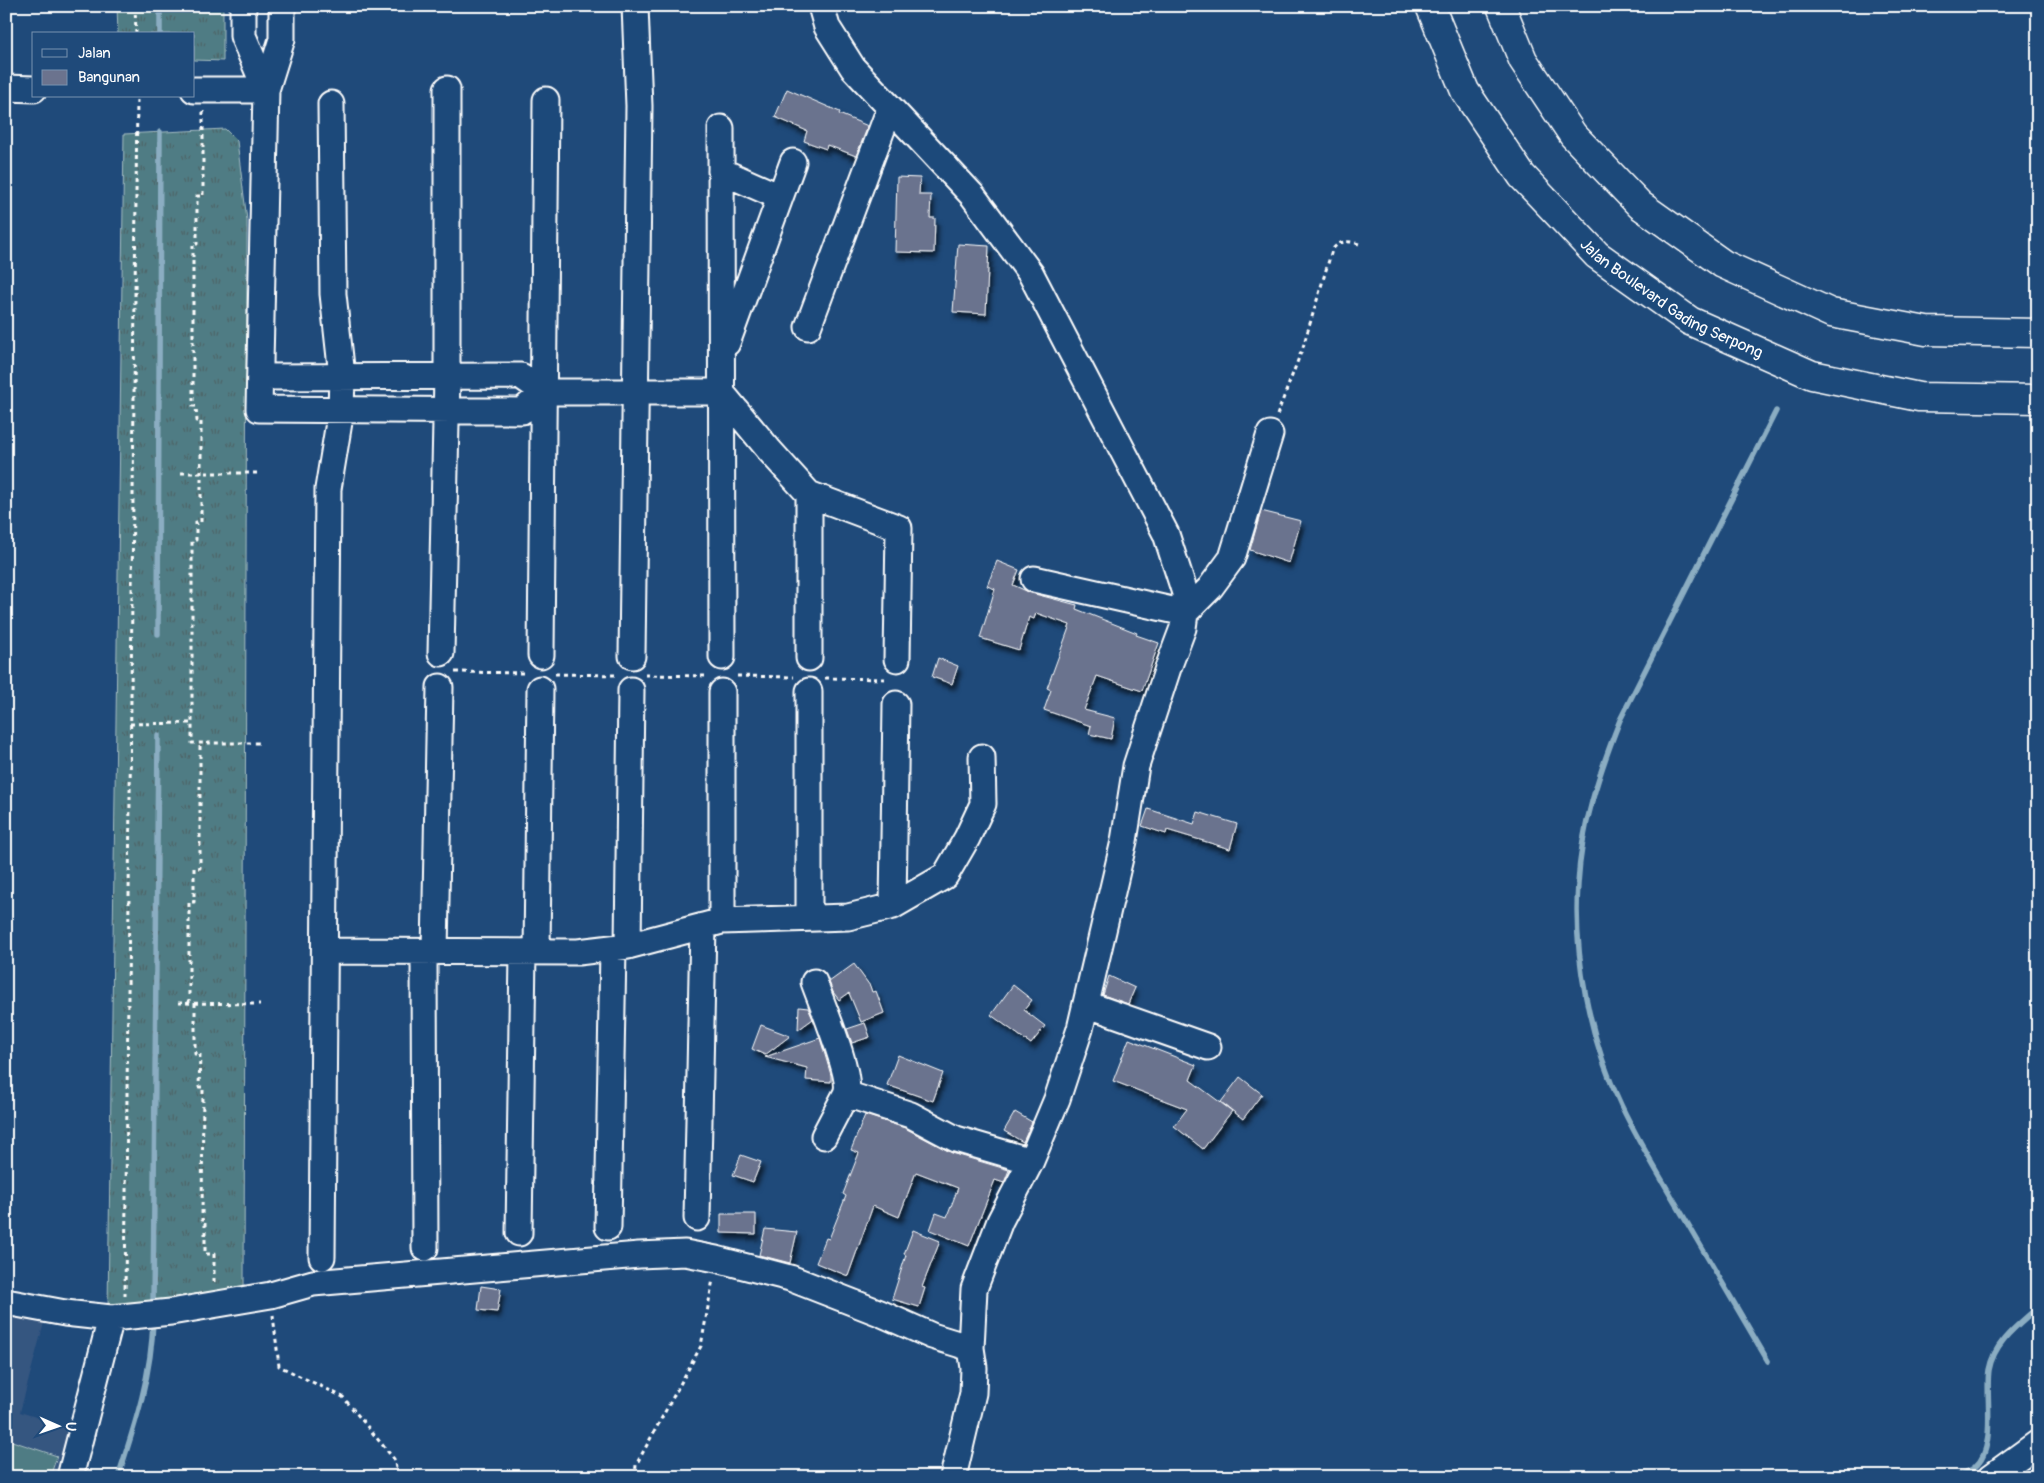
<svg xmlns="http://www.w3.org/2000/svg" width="2044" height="1483" font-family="Pangolin,sans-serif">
<defs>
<pattern id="grass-tufts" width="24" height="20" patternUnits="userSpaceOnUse" patternTransform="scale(1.25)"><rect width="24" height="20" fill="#4f7c84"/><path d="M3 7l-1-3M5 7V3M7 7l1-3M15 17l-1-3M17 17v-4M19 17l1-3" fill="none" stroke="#4e6468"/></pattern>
<filter id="shadow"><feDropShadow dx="3" dy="5.5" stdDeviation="2.5" flood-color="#0009"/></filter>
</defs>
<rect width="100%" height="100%" fill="#1f4a7a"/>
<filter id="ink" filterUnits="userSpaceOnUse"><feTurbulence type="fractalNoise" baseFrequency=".02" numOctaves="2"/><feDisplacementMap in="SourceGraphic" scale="10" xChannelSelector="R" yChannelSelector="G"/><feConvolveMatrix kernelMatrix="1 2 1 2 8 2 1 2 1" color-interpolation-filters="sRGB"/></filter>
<g filter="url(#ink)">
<path fill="#365680" d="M 6,1312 L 45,1319 L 20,1412 L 73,1429 L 56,1477 L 6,1477 Z"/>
<path fill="url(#grass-tufts)" stroke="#a7bec2" d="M 117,6 L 223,6 L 223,61 L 194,60 L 194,34 L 118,34 Z
M 225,129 L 237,141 L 247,220 L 244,1289 L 108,1308 L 124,134 Z"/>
<path fill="#4f7c84" stroke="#a7bec2" d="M 6,1439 L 57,1456 L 50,1477 L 6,1477 Z"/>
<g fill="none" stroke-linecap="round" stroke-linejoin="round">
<path stroke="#8badc2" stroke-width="5.5" d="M 160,34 L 160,6
M 158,634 L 160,132
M 153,1308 L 158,735
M 1768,1361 C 1739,1312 1711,1263 1682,1214 C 1661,1178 1639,1143 1621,1105 C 1590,1041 1573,956 1578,884 C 1581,827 1599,773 1620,720 L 1776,411
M 118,1477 C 135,1425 152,1374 153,1320
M 1954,1477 C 1960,1474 1970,1472 1975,1467 C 1997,1449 1985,1396 1989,1370 C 1994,1342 2018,1325 2038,1307"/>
</g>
<path fill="#6b738e" stroke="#fff" filter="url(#shadow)" d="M 787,89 L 840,112 L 839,114 L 868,126 L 856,156 L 827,145 L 826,149 L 804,141 L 807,131 L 775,117 Z
M 897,177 L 920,178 L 919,195 L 931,195 L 930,218 L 935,218 L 934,253 L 895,252 Z
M 958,244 L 989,246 L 986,314 L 953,312 Z
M 1261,511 L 1301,521 L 1289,563 L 1250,550 Z
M 997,561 L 1019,570 L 1013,585 L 1031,593 L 1077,605 L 1076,609 L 1137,633 L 1136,635 L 1159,643 L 1142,691 L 1097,676 L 1084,710 L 1115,718 L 1111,739 L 1089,734 L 1091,726 L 1044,710 L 1051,690 L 1047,688 L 1070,625 L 1036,613 L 1034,619 L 1029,617 L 1019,650 L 980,638 L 995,589 L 987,586 Z
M 938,658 L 958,666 L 952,684 L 932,677 Z
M 1148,809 L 1194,824 L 1198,812 L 1237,824 L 1230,849 L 1167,830 L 1166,834 L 1142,826 Z
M 854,964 L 870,986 L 872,992 L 876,991 L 884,1013 L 861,1022 L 849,993 L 839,1000 L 833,992 L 829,982 Z
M 1109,976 L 1135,988 L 1128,1004 L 1103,995 Z
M 1013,985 L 1032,1000 L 1024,1010 L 1045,1026 L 1031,1044 L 991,1015 Z
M 799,1007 L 808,1008 L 813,1019 L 798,1030 Z
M 865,1023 L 870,1037 L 852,1043 L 847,1029 Z
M 761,1025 L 790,1036 L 765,1055 L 752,1049 Z
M 820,1038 L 831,1075 L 831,1082 L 806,1080 L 807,1068 L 765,1057 Z
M 1129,1039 L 1196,1065 L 1190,1080 L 1232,1111 L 1203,1149 L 1174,1126 L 1187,1109 L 1113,1081 Z
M 898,1055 L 943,1073 L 933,1101 L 887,1085 Z
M 1240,1077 L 1262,1094 L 1243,1119 L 1221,1102 Z
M 1015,1112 L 1032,1122 L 1023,1142 L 1004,1131 Z
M 865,1115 L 905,1128 L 952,1153 L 1009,1170 L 1004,1183 L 995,1180 L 969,1246 L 930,1230 L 936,1213 L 947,1217 L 958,1188 L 916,1172 L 899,1217 L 873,1206 L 848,1276 L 816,1263 L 826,1238 L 829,1239 L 846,1196 L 843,1194 L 859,1153 L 851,1150 Z
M 741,1155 L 761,1162 L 753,1182 L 733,1175 Z
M 721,1214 L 756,1214 L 756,1234 L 721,1233 Z
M 765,1229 L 797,1232 L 790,1263 L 759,1255 Z
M 913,1230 L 940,1241 L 922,1287 L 925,1288 L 919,1307 L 892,1299 L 906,1255 L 904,1254 Z
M 481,1286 L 501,1289 L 497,1312 L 478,1310 Z"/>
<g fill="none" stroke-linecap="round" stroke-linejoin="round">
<defs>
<path id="minor" d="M 243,6 L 243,36 L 266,90
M 282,6 L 282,39 L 266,90 L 259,409 L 522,411 L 544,392
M 821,6 L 827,27 L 853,68 L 973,196 L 1031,274 L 1166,534 L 1185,593 L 1185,613 L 1183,628 L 1168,668 L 1136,766 L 1124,841 L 1080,1029 L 1057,1099 L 1031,1161 L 1000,1221 L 974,1289 L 971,1348 L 974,1368 L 973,1393 L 953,1477
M 6,88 L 34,89
M 194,90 L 266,90
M 721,128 L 722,657
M 721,171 L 780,197
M 808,327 L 890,108
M 727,343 L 793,162
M 260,377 L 521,376 L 544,392 L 721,392 L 770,451 L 809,494 L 899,528 L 897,659
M 1034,579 L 1185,613 L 1210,588 L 1232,558 L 1270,434
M 441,653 L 447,376 L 447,89
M 541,655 L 546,100
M 632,656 L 639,106 L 635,6
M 809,658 L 809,494
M 722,692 L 722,921
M 893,906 L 896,704
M 809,918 L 809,691
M 628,946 L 631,690
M 325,951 L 578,952 L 628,946 L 722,921 L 848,917 L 893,906 L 945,876 L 967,838 L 983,804 L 982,757
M 424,952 L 425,1248
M 435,952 L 440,687
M 537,952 L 540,689
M 814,982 C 821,1002 853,1077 846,1094
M 1086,1004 L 1208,1047
M 824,1136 L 846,1094 L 911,1115 L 956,1139 L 1031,1161
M 697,1218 L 703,926
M 608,1227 L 613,949
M 519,1233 L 523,952
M 322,1257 L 328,489 L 341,410 L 342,376 L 333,294 L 331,104
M 6,1302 L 65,1313 L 111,1318 L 171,1312 L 271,1295 L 313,1283 L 639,1255 L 685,1253 L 716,1259 L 790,1278 L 880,1313 L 932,1336 L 971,1348
M 70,1477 L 111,1318
M 1991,1477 L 2038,1443"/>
<g id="major">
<path id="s1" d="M 1430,6 L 1465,91 L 1522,176 L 1597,255 L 1690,321 L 1812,375 L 1919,397 L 2038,399"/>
<path d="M 1501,6 L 1523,60 L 1573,135 L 1640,205 L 1723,264 L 1831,313 L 1926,331 L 2038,333"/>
</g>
</defs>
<use href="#minor" stroke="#fff" stroke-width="29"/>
<use href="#major" stroke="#fff" stroke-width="31"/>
<path stroke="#fff" stroke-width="3" stroke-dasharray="4 4" stroke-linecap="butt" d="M 135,6 L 136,34
M 203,111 L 203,196 L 197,196 L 197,244 L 193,244 L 193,406 L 196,406 L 197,421 L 201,421 L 201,522 L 196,522 L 196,540 L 192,541 L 192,743 L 260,743
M 1277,415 L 1303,347 L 1332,250 C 1340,239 1351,241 1362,245
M 181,473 L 260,473
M 455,672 L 526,673
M 555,674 L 616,675
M 645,675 L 709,676
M 737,676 L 794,677
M 825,678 L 889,679
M 130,724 L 192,723
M 178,1003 L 260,1004
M 189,1003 L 189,902 L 194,902 L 194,868 L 200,868 L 200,743
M 195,1003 L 195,1054 L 200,1054 L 199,1087 L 203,1087 L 202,1220 L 205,1220 L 205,1254 L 214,1254 L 214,1285
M 125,1296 L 137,96
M 273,1315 L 279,1366 L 343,1397 L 394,1459 L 398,1477
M 635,1477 L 636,1465 L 701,1346 L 713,1279"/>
<use href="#minor" stroke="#1f4a7a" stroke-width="25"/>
<use href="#major" stroke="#1f4a7a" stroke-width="28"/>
</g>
</g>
<g text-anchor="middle" stroke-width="4" stroke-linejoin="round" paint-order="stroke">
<g font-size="16" fill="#fff" stroke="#1f4a7a">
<text dy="6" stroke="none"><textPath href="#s1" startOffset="390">Jalan Boulevard Gading Serpong</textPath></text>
</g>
</g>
<rect width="2044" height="1483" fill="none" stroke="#1f4a7a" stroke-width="25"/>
<rect x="12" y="12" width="2019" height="1458" fill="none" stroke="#fff" stroke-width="2" filter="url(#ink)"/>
<rect x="32" y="32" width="162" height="65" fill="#1f4a7a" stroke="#7992af"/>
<rect x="42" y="49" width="25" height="8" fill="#1f4a7a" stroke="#7992af"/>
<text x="78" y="58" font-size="15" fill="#ffffff">Jalan</text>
<rect x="42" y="70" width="25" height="15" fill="#6b738e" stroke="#7992af"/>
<text x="78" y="82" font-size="15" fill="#ffffff">Bangunan</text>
<g transform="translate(58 1426) rotate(92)" stroke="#1f4a7a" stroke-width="4" paint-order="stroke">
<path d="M0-4L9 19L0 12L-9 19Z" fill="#ffffff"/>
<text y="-8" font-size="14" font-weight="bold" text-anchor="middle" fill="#ffffff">U</text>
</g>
</svg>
